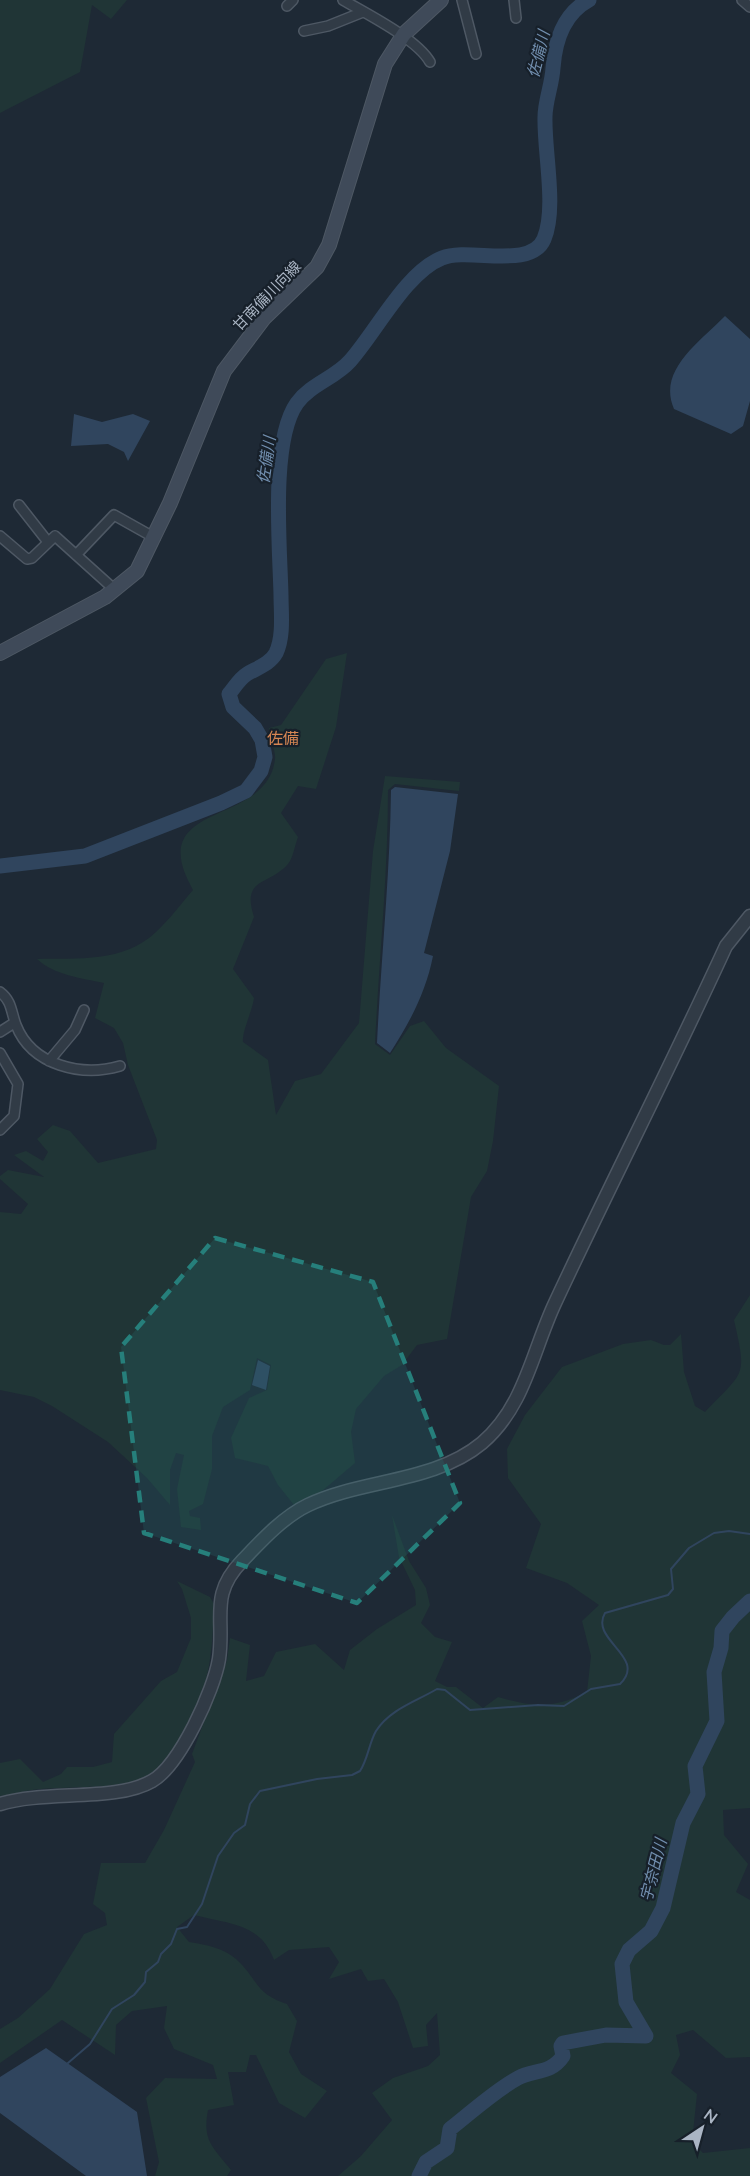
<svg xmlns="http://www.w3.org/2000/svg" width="750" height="2176" font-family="Mulish,'Noto Sans JP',sans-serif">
<rect width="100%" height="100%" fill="#1e2935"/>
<path fill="#203536" d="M 0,0 L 127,0 L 111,19 L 92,5 L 80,72 L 0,113 Z
M 347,653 L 336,727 L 316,789 L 298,786 L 281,813 L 298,837 C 295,845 293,858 288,864 C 269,886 241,877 254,917 L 233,969 L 254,998 C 252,1012 242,1031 243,1042 L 268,1060 L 276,1115 L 295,1081 L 321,1074 L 359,1023 L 373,851 L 385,776 L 460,782 L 459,791 L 395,784 L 388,790 C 388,875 379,959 375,1044 L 390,1055 L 410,1026 L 424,1021 L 446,1048 L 499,1086 L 493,1141 L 487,1171 L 471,1197 L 447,1339 L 417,1345 L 402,1365 L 384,1376 L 356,1409 L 351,1432 L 355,1463 L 315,1497 L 294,1505 L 278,1485 L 268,1466 L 235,1458 L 231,1438 L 249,1398 L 267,1390 L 271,1365 L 257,1358 L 250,1390 L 223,1407 L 212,1436 L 212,1469 L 203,1504 L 189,1511 L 190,1516 L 200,1518 L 201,1530 L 181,1527 L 177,1489 L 184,1455 L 176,1453 L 170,1470 L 170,1505 L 147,1478 L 108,1442 L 52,1406 L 34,1397 L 0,1390 L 0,1212 L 21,1214 L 28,1204 L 0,1179 L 0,1176 L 8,1170 L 44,1177 L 14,1155 L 26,1151 L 43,1161 L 48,1152 L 37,1139 L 53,1125 L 70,1131 L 98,1163 L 156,1149 L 157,1140 L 128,1065 L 123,1043 L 114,1028 L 95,1018 L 104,983 C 81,978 54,975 37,959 C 78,958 123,963 156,932 C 169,920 181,904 193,890 C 189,882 184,873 182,864 C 168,804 268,821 275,759 C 276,750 269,738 269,728 L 281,725 L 326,659 Z
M 750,1295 L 750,1808 L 723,1810 L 724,1835 L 748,1864 L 736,1892 L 750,1900 L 750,2057 L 726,2058 L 693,2030 L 676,2035 L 680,2055 L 671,2073 L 697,2094 L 692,2142 L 703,2153 L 750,2148 L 750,2176 L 338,2176 L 361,2156 L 392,2120 L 372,2093 L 393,2078 L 428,2066 L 440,2055 L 437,2013 L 426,2025 L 428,2046 L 413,2048 L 398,2002 L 384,1979 L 368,1981 L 361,1969 L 329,1979 L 339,1962 L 329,1947 L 289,1950 L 274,1960 C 261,1923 228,1924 194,1915 L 177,1927 L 189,1942 C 206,1945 222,1947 236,1959 C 259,1980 254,1993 287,2004 L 297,2021 L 289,2052 L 301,2074 L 327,2091 L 305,2118 L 279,2103 L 256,2055 L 250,2055 L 246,2072 L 228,2072 L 234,2105 L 208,2110 C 202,2141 213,2147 231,2170 L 227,2176 L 155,2176 L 159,2162 L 146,2098 L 165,2078 L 217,2079 L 213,2065 L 174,2049 L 164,2028 L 167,2006 L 132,2011 L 116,2025 L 115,2055 L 62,2020 L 0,2063 L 0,2029 L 18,2018 L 50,1989 L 84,1934 L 107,1925 L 105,1913 L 93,1904 L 101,1863 L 145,1863 L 164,1830 L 195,1762 L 192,1754 L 227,1660 L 230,1638 L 250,1645 L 246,1681 L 264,1676 L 276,1652 L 315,1644 L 344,1670 L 350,1650 L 377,1629 L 416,1605 L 415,1590 L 399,1557 L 392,1515 L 409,1561 L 426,1588 L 430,1605 L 421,1623 L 435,1637 L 452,1642 L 435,1681 L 447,1687 L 456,1687 L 483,1708 L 498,1697 C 534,1707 553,1709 587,1692 L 591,1656 L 582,1621 L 599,1605 L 567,1583 L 526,1568 L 541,1524 L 508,1478 L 507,1449 L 525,1415 L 562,1367 L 623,1344 L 651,1340 L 664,1345 L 670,1345 L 681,1334 L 684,1372 L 695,1406 L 705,1412 C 745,1370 747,1378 734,1320 Z
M 177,1581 L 210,1597 L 214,1604 C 213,1623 213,1641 210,1659 C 206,1693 178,1764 146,1777 C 112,1790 76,1786 41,1789 C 27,1790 14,1794 0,1796 L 0,1763 L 20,1759 L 43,1782 L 61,1774 L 67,1767 L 93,1767 L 112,1762 L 114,1734 L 161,1681 L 177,1672 L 191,1638 L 191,1618 L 182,1589 Z"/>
<path fill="#30455e" d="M 725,316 L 750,339 L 750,401 L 743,426 L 731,434 L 674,409 C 657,370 700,342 725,316 Z
M 74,414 L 102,422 L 133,414 L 150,421 L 128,461 L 124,452 L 108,444 L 71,446 Z
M 395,787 L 458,794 L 450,851 L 424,953 L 433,956 C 426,992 410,1022 390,1053 L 377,1043 C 381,959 390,875 391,790 Z
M 258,1360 L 270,1366 L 266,1390 L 252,1385 Z
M 46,2048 L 137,2112 L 147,2176 L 86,2176 L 0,2113 L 0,2077 Z"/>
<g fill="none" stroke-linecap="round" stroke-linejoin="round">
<path stroke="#30455e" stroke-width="2" d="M 68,2063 L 90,2044 L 112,2009 L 134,1995 L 145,1982 L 146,1972 L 158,1962 L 161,1954 L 171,1944 L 177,1929 L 187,1927 L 202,1904 L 218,1856 L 234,1833 L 245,1825 L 250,1804 L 260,1791 L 317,1779 L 352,1775 L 360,1771 C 368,1759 369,1743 376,1731 C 390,1709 417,1701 437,1689 L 445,1690 L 470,1710 L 538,1705 L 564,1706 L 591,1689 L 620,1684 C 648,1657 589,1640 605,1613 L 668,1595 L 673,1589 L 671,1569 L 689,1548 L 714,1533 L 729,1531 L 750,1534"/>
<path stroke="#30455e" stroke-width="15" d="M 0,866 L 85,856 L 221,803 L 246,791 L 261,771 L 265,757 L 262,740 L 255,728 L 233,707 L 229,694 C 235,687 239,679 247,674 C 257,668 270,664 276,653 C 284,636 281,613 281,595 C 280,548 270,441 297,403 C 311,384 335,378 350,361 C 376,332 406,272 442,258 C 469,247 531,270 544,239 C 557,208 544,152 545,117 C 545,101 552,85 553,68 C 555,41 563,14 589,0
M 419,2176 L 426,2162 L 447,2148 L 450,2129 C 472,2112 494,2091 518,2078 C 534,2069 550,2075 563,2056 L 561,2046 L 563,2043 L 606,2035 L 646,2036 L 626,2002 L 622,1964 L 629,1950 L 651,1931 L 663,1908 L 683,1823 L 698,1794 L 695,1766 L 717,1721 L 714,1672 L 721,1648 L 722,1631 L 733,1617 L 750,1601"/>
<defs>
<path id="minor" d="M 343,0 C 367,14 417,39 430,62
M 462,0 L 476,54
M 514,0 L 516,18
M 742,0 L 750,7
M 287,6 L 293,0
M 304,31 L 328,26 L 363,12
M 19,505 L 48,542
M 0,536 L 27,559 L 32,558 L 55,536 L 115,590
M 76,555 L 114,515 L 155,538
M 0,992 C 12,1001 11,1012 16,1025 C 32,1066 82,1077 120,1066
M 0,1032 L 14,1023
M 0,1053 L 18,1084 L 14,1116 L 0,1130
M 49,1061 L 75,1030 L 84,1010"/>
<path id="tertiary" d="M 0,1804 C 45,1790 116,1802 152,1781 C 180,1765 214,1690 219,1659 C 225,1618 209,1595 242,1561 C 261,1541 283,1517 308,1505 C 362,1479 434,1483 482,1443 C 525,1406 532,1352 555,1303 C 611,1183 671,1066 726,946 L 750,916"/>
<path id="secondary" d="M 0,653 L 105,597 L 137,571 L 170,503 L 224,371 L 264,318 L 317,267 L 329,245 L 385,64 L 404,34 L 441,0"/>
</defs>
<use href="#minor" stroke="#4e5864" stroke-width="12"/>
<use href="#tertiary" stroke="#4e5864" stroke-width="15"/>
<use href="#secondary" stroke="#4e5864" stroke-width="16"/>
<use href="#minor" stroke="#313b46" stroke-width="9"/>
<use href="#tertiary" stroke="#313b46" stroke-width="12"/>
<use href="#secondary" stroke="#3f4a59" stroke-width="14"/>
</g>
<path fill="#267f7b" fill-opacity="0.2" stroke="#267f7b" stroke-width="4.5" stroke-dasharray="12 8" stroke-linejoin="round" d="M 215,1238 L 373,1282 L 460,1503 L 357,1603 L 144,1533 L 121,1347 Z"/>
<g text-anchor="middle" stroke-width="4.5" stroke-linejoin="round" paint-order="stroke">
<g font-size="15" fill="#aab5c4" stroke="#17202a">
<text transform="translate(267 296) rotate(-46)" y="5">甘南備川向線</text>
</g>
<g font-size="16" font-style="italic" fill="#718eae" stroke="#17202a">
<text transform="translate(538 54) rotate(-76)" y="6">佐備川</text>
<text transform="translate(266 460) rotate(-82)" y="6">佐備川</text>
<text transform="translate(653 1870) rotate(-76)" y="6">宇奈田川</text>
</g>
<g font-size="16" fill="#d68653" stroke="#17202a">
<text x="283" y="744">佐備</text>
</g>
</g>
<g transform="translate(702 2128) rotate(36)" stroke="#17202a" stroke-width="4.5" paint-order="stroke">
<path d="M0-4.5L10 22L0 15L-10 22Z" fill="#aab5c4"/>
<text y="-9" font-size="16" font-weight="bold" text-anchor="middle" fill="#aab5c4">N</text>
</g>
</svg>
